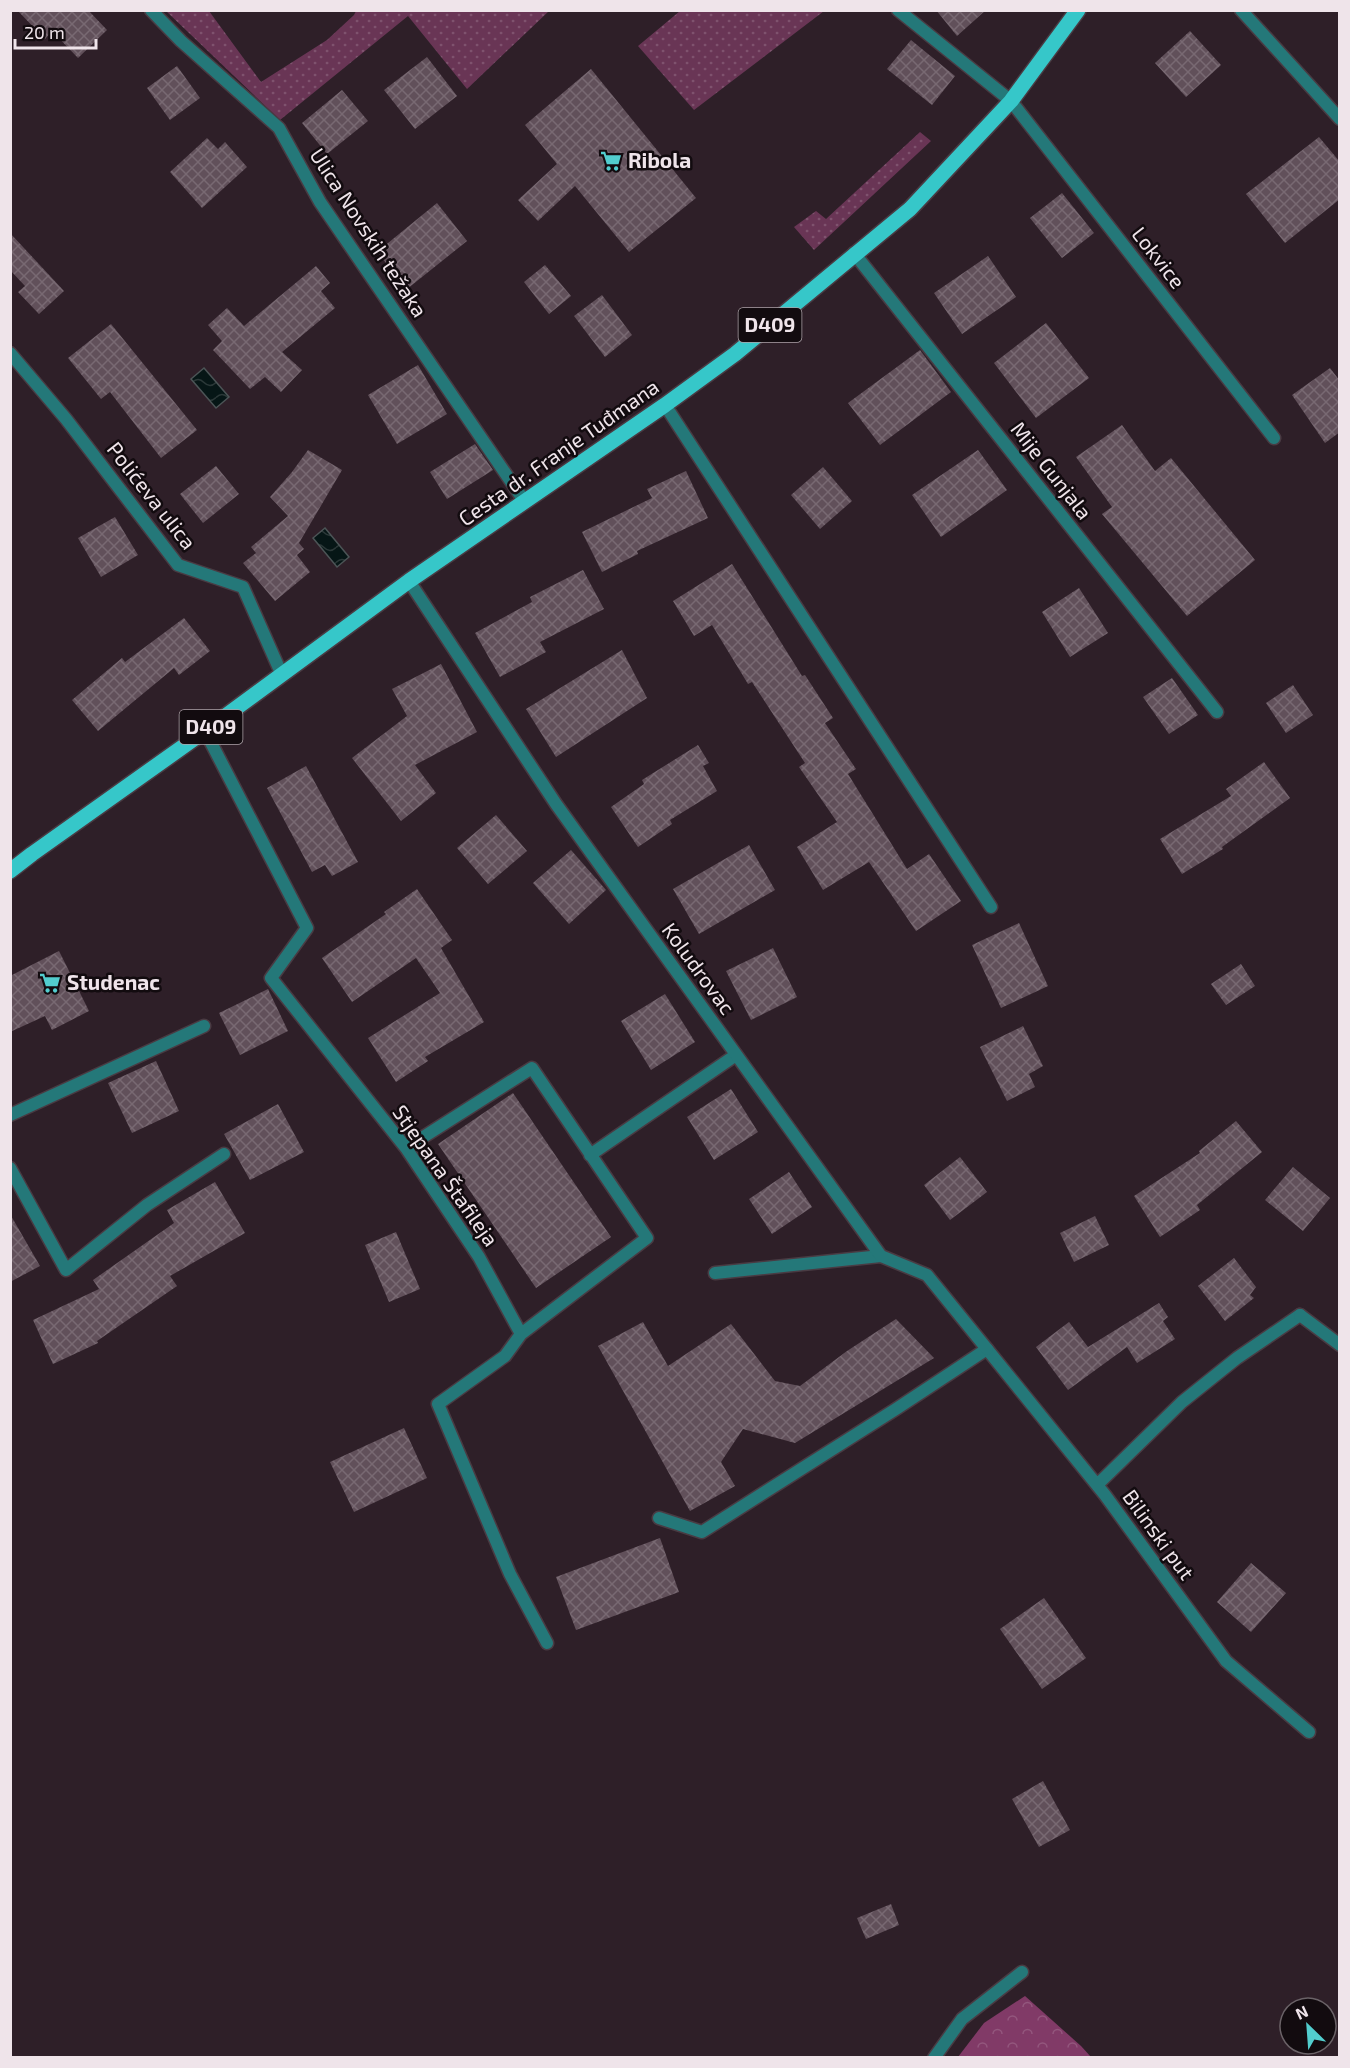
<svg xmlns="http://www.w3.org/2000/svg" width="1350" height="2068" font-family="'Exo 2',sans-serif">
<defs>
<pattern id="green-dots" width="8" height="8" patternUnits="userSpaceOnUse" patternTransform="scale(1.5)"><rect width="8" height="8" fill="#693555"/><path d="M2 2h.1M6 6h.1" fill="none" stroke="#7f526e" stroke-width="1.8" stroke-linecap="round"/></pattern>
<pattern id="forest-crowns" width="20" height="18" patternUnits="userSpaceOnUse" patternTransform="scale(1.5)"><rect width="20" height="18" fill="#813a67"/><path d="M2 6a3 3 0 1 1 6 0M12 15a3 3 0 1 1 6 0" fill="none" stroke="#93567d"/></pattern>
<pattern id="water-waves" width="16" height="10" patternUnits="userSpaceOnUse" patternTransform="scale(1.5)"><rect width="16" height="10" fill="#061616"/><path d="M0 5q4-4 8 0t8 0" fill="none" stroke="#2b3838"/></pattern>
<pattern id="building-cross-hatch" width="8" height="8" patternUnits="userSpaceOnUse" patternTransform="scale(1.5)"><rect width="8" height="8" fill="#61505a"/><path d="M0 0l8 8M0 8l8-8" fill="none" stroke="#786972"/></pattern>
</defs>
<rect width="100%" height="100%" fill="#2e1f28"/>
<path fill="url(#green-dots)" d="M 166,11 L 209,11 L 261,82 L 327,40 L 354,15 L 356,11 L 549,11 L 467,89 L 408,16 L 280,120 Z
M 680,11 L 680,10 L 824,11 L 694,110 L 638,46 Z
M 920,132 L 931,141 L 814,250 L 794,227 L 816,211 L 826,219 Z"/>
<path fill="url(#forest-crowns)" d="M 1025,1996 L 1081,2046 L 1091,2057 L 958,2057 L 984,2023 Z"/>
<path fill="url(#water-waves)" stroke="#4c5456" stroke-width="1.5" d="M 204,368 L 229,397 L 216,408 L 191,379 Z
M 325,528 L 349,557 L 337,567 L 313,538 Z"/>
<path fill="url(#building-cross-hatch)" d="M 17,10 L 88,10 L 107,30 L 78,58 L 52,31 L 45,39 Z
M 936,10 L 986,10 L 957,36 Z
M 1190,31 L 1221,65 L 1186,97 L 1155,63 Z
M 911,40 L 955,76 L 932,105 L 887,69 Z
M 427,57 L 457,96 L 415,129 L 384,90 Z
M 177,66 L 200,98 L 170,120 L 147,88 Z
M 591,69 L 696,198 L 629,252 L 575,186 L 538,221 L 518,200 L 557,164 L 525,125 Z
M 342,90 L 368,121 L 327,154 L 302,123 Z
M 1319,137 L 1340,162 L 1340,199 L 1285,243 L 1246,194 Z
M 207,138 L 218,149 L 225,142 L 247,167 L 202,208 L 170,172 Z
M 1062,193 L 1094,233 L 1062,258 L 1030,218 Z
M 437,203 L 467,241 L 407,289 L 377,252 Z
M 10,233 L 64,291 L 39,314 L 18,292 L 25,286 L 10,270 Z
M 988,256 L 1016,297 L 962,334 L 934,293 Z
M 545,265 L 571,296 L 549,314 L 524,282 Z
M 316,266 L 330,283 L 321,291 L 335,308 L 282,352 L 302,370 L 281,392 L 265,377 L 250,389 L 213,350 L 222,341 L 208,325 L 227,308 L 244,326 Z
M 602,295 L 632,335 L 605,357 L 574,316 Z
M 1046,323 L 1089,378 L 1036,418 L 994,363 Z
M 111,324 L 197,430 L 161,458 L 110,392 L 101,399 L 68,358 Z
M 920,350 L 951,392 L 880,445 L 848,403 Z
M 418,365 L 447,414 L 397,444 L 368,395 Z
M 1330,368 L 1340,381 L 1340,432 L 1325,443 L 1292,395 Z
M 1122,425 L 1155,471 L 1171,458 L 1255,560 L 1187,616 L 1102,514 L 1112,507 L 1076,457 Z
M 475,444 L 493,470 L 447,499 L 430,472 Z
M 308,450 L 342,470 L 299,543 L 304,549 L 297,555 L 310,572 L 275,601 L 243,563 L 256,553 L 251,547 L 288,516 L 270,497 L 292,472 Z
M 978,450 L 1007,490 L 941,537 L 912,495 Z
M 216,466 L 239,494 L 203,523 L 180,494 Z
M 823,467 L 852,501 L 820,529 L 791,495 Z
M 686,471 L 708,518 L 637,551 L 638,554 L 602,572 L 582,532 L 652,498 L 647,489 Z
M 115,517 L 138,555 L 101,577 L 78,538 Z
M 732,564 L 802,676 L 805,675 L 833,718 L 825,723 L 856,769 L 848,774 L 907,869 L 929,854 L 961,901 L 916,931 L 869,862 L 823,890 L 797,847 L 837,822 L 799,767 L 805,763 L 752,682 L 748,684 L 712,625 L 694,636 L 673,601 Z
M 583,570 L 604,609 L 540,642 L 546,652 L 500,677 L 475,633 L 532,602 L 530,597 Z
M 1079,588 L 1108,633 L 1070,657 L 1042,612 Z
M 184,618 L 210,651 L 179,675 L 174,668 L 98,731 L 72,700 L 122,658 L 125,662 Z
M 622,650 L 647,698 L 556,757 L 526,709 Z
M 441,664 L 477,732 L 415,765 L 436,793 L 401,821 L 352,758 L 407,716 L 392,689 Z
M 1172,678 L 1198,715 L 1169,734 L 1143,697 Z
M 1293,685 L 1313,715 L 1286,733 L 1266,703 Z
M 698,745 L 709,763 L 703,766 L 717,791 L 670,820 L 672,824 L 638,847 L 611,807 L 644,784 L 642,780 Z
M 1264,762 L 1290,798 L 1222,847 L 1223,849 L 1182,874 L 1160,839 L 1231,796 L 1226,789 Z
M 306,766 L 358,862 L 332,876 L 325,865 L 312,872 L 267,788 Z
M 496,815 L 527,851 L 488,884 L 457,848 Z
M 749,845 L 775,890 L 699,934 L 673,889 Z
M 571,850 L 606,890 L 569,924 L 533,883 Z
M 417,889 L 452,940 L 441,948 L 484,1022 L 425,1057 L 428,1061 L 396,1082 L 368,1038 L 440,993 L 416,958 L 352,1002 L 322,958 L 386,914 L 384,912 Z
M 1019,923 L 1048,986 L 1001,1008 L 972,945 Z
M 773,948 L 797,997 L 751,1020 L 726,971 Z
M 59,951 L 89,1011 L 52,1030 L 45,1016 L 10,1032 L 10,976 Z
M 1241,964 L 1255,986 L 1226,1005 L 1211,984 Z
M 268,989 L 288,1031 L 240,1055 L 219,1013 Z
M 665,994 L 695,1042 L 651,1070 L 621,1021 Z
M 1023,1026 L 1043,1066 L 1029,1074 L 1035,1087 L 1007,1101 L 980,1047 Z
M 156,1061 L 179,1111 L 132,1133 L 108,1083 Z
M 731,1089 L 758,1132 L 714,1160 L 687,1117 Z
M 513,1093 L 611,1237 L 536,1288 L 438,1144 Z
M 278,1104 L 304,1152 L 250,1180 L 224,1134 Z
M 1236,1121 L 1262,1152 L 1197,1205 L 1200,1210 L 1160,1237 L 1134,1196 L 1200,1153 L 1199,1151 Z
M 960,1157 L 987,1192 L 950,1220 L 924,1185 Z
M 1293,1167 L 1330,1198 L 1303,1231 L 1265,1200 Z
M 789,1172 L 812,1207 L 772,1234 L 749,1199 Z
M 215,1182 L 245,1233 L 170,1276 L 177,1286 L 97,1341 L 98,1343 L 53,1364 L 33,1320 L 99,1289 L 93,1280 L 174,1223 L 167,1210 Z
M 10,1214 L 40,1266 L 10,1282 Z
M 1095,1216 L 1109,1245 L 1074,1262 L 1060,1233 Z
M 396,1232 L 420,1289 L 389,1302 L 365,1245 Z
M 1234,1258 L 1256,1287 L 1250,1295 L 1254,1298 L 1225,1321 L 1198,1286 Z
M 1159,1303 L 1168,1317 L 1163,1321 L 1175,1339 L 1137,1363 L 1127,1347 L 1068,1390 L 1036,1347 L 1069,1322 L 1088,1347 Z
M 896,1319 L 934,1358 L 795,1443 L 743,1429 L 721,1462 L 735,1486 L 690,1511 L 598,1346 L 643,1322 L 668,1366 L 731,1324 L 775,1381 L 800,1386 L 847,1351 Z
M 404,1428 L 427,1478 L 354,1512 L 330,1462 Z
M 660,1538 L 679,1592 L 576,1630 L 556,1577 Z
M 1251,1563 L 1286,1593 L 1251,1632 L 1217,1602 Z
M 1044,1598 L 1086,1658 L 1042,1689 L 1000,1629 Z
M 1043,1781 L 1070,1830 L 1039,1847 L 1012,1799 Z
M 891,1904 L 899,1925 L 866,1939 L 857,1918 Z"/>
<g fill="none" stroke-linecap="round" stroke-linejoin="round">
<defs>
<path id="service" d="M 151,10 L 181,41 L 279,128 L 320,202 L 525,502
M 665,405 L 991,907
M 205,731 L 307,928 L 271,978 L 406,1148 L 479,1257 L 521,1334 L 505,1356 L 438,1404 L 510,1574 L 547,1643
M 10,1115 L 204,1026
M 406,1148 L 532,1068 L 647,1238 L 521,1334
M 590,1155 L 736,1055
M 10,1168 L 66,1270 L 147,1205 L 224,1154
M 715,1273 L 881,1256
M 1097,1485 L 1182,1402 L 1237,1358 L 1300,1315
M 659,1518 L 702,1532 L 896,1409 L 987,1349 L 1105,1495 L 1226,1661 L 1309,1732"/>
<path id="minor" d="M 898,10 L 1011,101 L 1274,438
M 1241,10 L 1340,119
M 854,253 L 1217,712
M 10,353 L 66,419 L 178,565 L 243,587 L 282,675
M 409,581 L 556,804 L 881,1256 L 927,1275 L 987,1349
M 1300,1315 L 1340,1345
M 934,2058 L 962,2019 L 1022,1972"/>
<path id="primary" d="M 10,871 L 32,854 L 205,731 L 409,581 L 665,405 L 735,354 L 910,209 L 1011,101 L 1078,10"/>
</defs>
<use href="#service" stroke="#493b43" stroke-width="15"/>
<use href="#minor" stroke="#493b43" stroke-width="15"/>
<use href="#primary" stroke="#493b43" stroke-width="18"/>
<use href="#service" stroke="#247879" stroke-width="12"/>
<use href="#minor" stroke="#247879" stroke-width="12"/>
<use href="#primary" stroke="#36c7c9" stroke-width="15"/>
</g>
<defs>
<symbol id="supermarket-bare" viewBox="-9 -9 18 18"><path d="M-6-5.5h2.5l.6 2H6L4.5 2H-2.5L-4.4-4H-6ZM-1.5 3.2a1.3 1.3 0 1 0 .1 0ZM3 3.2a1.3 1.3 0 1 0 .1 0Z" fill="#52cdce" stroke="#120b0f" stroke-width="2.5" paint-order="stroke"/></symbol>
</defs>
<g fill-rule="evenodd">
<use href="#supermarket-bare" x="596" y="146" width="30" height="30"/>
<use href="#supermarket-bare" x="35" y="968" width="30" height="30"/>
</g>
<g text-anchor="middle" stroke-width="5" stroke-linejoin="round" paint-order="stroke">
<g fill="#120b0f" stroke="#ada3a8" stroke-width="1.5">
<rect x="738.5" y="308" width="63" height="34" rx="4.5"/>
<rect x="179.5" y="710" width="63" height="34" rx="4.5"/>
</g>
<g font-size="20" font-weight="bold" fill="#efe4ea">
<text x="770" y="332">D409</text>
<text x="211" y="734">D409</text>
</g>
<g font-size="21" font-weight="bold" fill="#efe4ea" stroke="#120b0f" text-anchor="start">
<text x="628" y="168">Ribola</text>
<text x="67" y="990">Studenac</text>
</g>
<g font-size="21" fill="#efe4ea" stroke="#120b0f">
<text transform="translate(368 233) rotate(57)" y="7">Ulica Novskih težaka</text>
<text transform="translate(1158 258) rotate(52)" y="7">Lokvice</text>
<text transform="translate(559 453) rotate(-35)" y="7">Cesta dr. Franje Tuđmana</text>
<text transform="translate(1051 471) rotate(52)" y="7">Mije Gunjala</text>
<text transform="translate(151 496) rotate(52)" y="7">Polićeva ulica</text>
<text transform="translate(698 969) rotate(54)" y="7">Koludrovac</text>
<text transform="translate(445 1176) rotate(55)" y="7">Stjepana Štafileja</text>
<text transform="translate(1158 1535) rotate(54)" y="7">Bilinski put</text>
</g>
</g>
<rect width="1350" height="2068" fill="none" stroke="#efe4ea" stroke-width="24"/>
<g transform="translate(1308 2026) rotate(335)"><circle r="28" fill="#120b0f" stroke="#6a6267" stroke-width="1.5"/>
<path d="M0-4.5L10 22L0 15L-10 22Z" fill="#52cdce"/>
<text y="-9" font-size="16" font-weight="bold" text-anchor="middle" fill="#efe4ea">N</text>
</g>
<path d="M15 39v9h81v-9" fill="none" stroke="#efe4ea" stroke-width="3"/>
<text x="24" y="39" font-size="18" fill="#efe4ea" stroke="#120b0f" stroke-width="4.5" paint-order="stroke">20 m</text>
</svg>
